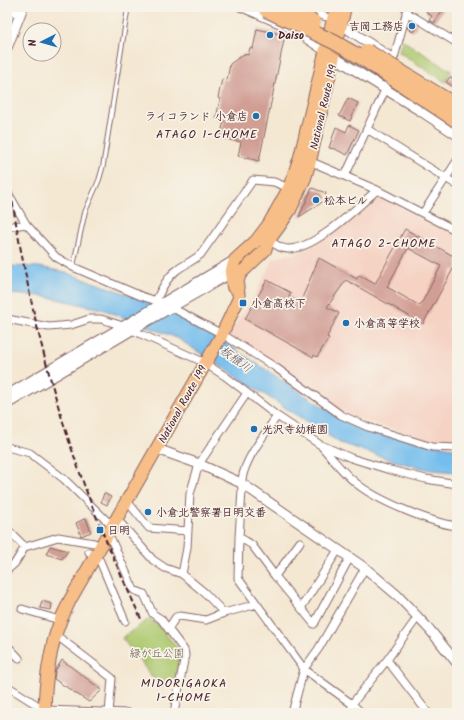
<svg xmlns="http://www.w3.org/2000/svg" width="464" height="720" font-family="Kalam,'Klee One',sans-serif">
<rect width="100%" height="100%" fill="#f7f3e8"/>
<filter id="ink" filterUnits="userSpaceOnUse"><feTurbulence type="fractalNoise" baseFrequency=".025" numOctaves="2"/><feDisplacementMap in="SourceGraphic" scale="8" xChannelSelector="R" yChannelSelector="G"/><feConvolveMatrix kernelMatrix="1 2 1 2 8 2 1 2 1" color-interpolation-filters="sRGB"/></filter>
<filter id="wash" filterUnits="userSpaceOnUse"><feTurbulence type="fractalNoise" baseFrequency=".012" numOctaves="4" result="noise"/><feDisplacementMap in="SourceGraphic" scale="16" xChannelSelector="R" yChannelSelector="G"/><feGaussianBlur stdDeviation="0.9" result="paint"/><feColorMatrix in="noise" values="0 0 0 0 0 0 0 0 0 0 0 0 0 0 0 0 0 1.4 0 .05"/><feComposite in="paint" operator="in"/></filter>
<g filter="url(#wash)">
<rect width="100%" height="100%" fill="#f4e8d3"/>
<path fill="#f5d2c2" d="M 379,195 L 457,235 L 457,445 L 441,443 L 365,421 L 343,412 L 228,335 L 254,297 L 274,258 L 295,253 L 316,243 L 340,228 Z"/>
<path fill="#adc970" stroke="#7c744e" d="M 402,40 L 451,71 L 445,82 L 399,52 Z
M 149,619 L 157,624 L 180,651 L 174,685 L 160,687 L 122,638 Z"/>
<path fill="#75bded" stroke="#606e8c" d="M 7,266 L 39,267 L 64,272 L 147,301 L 199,326 L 320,405 L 346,421 L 369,432 L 457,449 L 457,472 L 431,470 L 395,461 L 340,443 L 177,338 L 102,309 L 43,296 L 7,294 Z"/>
<g id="blocks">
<path fill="#d19e94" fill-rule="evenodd" d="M 429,7 L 445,7 L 434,23 L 429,20 L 432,16 L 426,12 Z
M 410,20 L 417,25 L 413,32 L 407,28 Z
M 257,29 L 285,35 L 259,161 L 238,156 L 241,142 L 220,138 L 224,121 L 216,119 L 220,99 L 218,98 L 222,79 L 227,80 L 230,64 L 244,54 L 248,55 L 250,48 L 253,49 Z
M 450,77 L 457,81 L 457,89 L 446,82 Z
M 348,98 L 358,103 L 350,121 L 339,116 Z
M 349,125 L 359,130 L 347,155 L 335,149 L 329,148 L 336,127 L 346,132 Z
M 312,188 L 326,193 L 325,195 L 328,197 L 321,203 L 299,217 Z
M 405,229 L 457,258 L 457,271 L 453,269 L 423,324 L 346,280 L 327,307 L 339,313 L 327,337 L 329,338 L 317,357 L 314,355 L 313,357 L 245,319 L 267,280 L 291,293 L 289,297 L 300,303 L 319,258 L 357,279 L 359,275 L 375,284 ZM 408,248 L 441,266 L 420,306 L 387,287 Z
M 104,493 L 111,497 L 107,505 L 101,502 Z
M 86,518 L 91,532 L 81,536 L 76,523 Z
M 50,546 L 68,551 L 62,559 L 46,554 Z
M 42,601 L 52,604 L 51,610 L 40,608 Z
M 62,660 L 102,690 L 89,702 L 54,679 L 55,671 Z"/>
</g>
</g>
<g filter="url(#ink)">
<use href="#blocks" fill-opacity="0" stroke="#866566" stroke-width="1"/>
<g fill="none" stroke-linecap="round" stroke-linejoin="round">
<defs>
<path id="service" d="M 73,267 L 85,212 L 99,180 L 103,166 L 128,7"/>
<path id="minor" d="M 240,7 L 291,29 L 327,53
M 300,7 L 310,12 L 333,19
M 7,9 L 20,15
M 406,12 L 457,43
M 392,65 L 408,7
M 367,129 L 457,185
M 307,160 L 377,190 L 457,231
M 345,176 L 386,88 L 389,75
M 7,191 L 26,224
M 423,213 L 457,161
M 7,227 L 26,224 L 56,257 L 73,267 L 141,296 L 163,303 L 222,334 L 275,367 L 341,415 L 368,427 L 432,447 L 457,448
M 269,240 C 275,244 280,249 288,249 C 316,249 356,208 377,190
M 156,301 C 161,289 167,277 177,270 C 185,264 193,261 201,254 L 253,180 L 274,182 L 289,188
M 7,319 L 49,327 L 71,325 L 89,319 L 101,319 L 123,326 L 201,361 L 225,376 L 277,416 L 319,444 L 351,458 L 390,470 L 426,479 L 457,484
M 277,416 C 264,436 238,466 242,490 L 239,537 L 238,578 L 304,669 L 352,704 L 362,713
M 7,447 L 30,453 L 64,479 L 108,522 L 117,519 L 153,560 L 165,568 L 182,574 L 205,593 L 224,613
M 322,447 C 333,459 343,473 356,483 C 376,500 431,523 457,526
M 127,501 L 149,528 L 188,531
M 7,529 L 25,547
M 239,537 L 252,545 L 275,576
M 111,539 L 134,590 L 144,594 L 153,614 L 161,619 L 169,630
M 300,542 L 275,576 L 314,624 L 350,557
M 89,552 L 100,561 L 125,621
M 7,570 L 15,563 L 25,547 L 58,537 L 94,543
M 182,574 L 187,548 L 190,494 L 199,464 L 247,393
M 301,608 L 338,550
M 22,609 L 56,619
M 56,635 L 112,678 L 109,713
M 7,645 L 19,658
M 387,660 L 428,713
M 7,686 L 45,710 L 128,713
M 174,713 L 185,655 L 184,650 L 169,630 L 170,626 L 176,617 L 180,616 L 206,620 L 224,613 L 257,604
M 292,713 L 304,669 L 319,648 L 365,568
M 351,713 L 352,704 L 387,660 L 417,618"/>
<path id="tertiary" d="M 337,22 L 390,57
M 7,48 L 23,7
M 334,57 L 422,112 L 457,135
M 7,395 L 235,260
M 7,404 L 132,330 L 231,273
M 157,449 L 199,464 L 241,483 L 365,568 L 397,595 L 430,630 L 457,663"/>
<path id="trunk" d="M 233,287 L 231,273 L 235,260 L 256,241 L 269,224 L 289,188 L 300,157 L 336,7
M 45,713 C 44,688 50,646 60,622 C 63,614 67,607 70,600 L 220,338 L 239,298 L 237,283 L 240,274 L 265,250 L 269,240 L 280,225 L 290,210 L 305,178 L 310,161 L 345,7"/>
</defs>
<use href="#service" stroke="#866566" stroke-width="5.5"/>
<use href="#minor" stroke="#866566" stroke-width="9"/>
<use href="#tertiary" stroke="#866566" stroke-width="11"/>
<use href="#trunk" stroke="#866566" stroke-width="14"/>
<use href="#service" stroke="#fff" stroke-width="3.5"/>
<use href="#minor" stroke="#fff" stroke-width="7"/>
<use href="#tertiary" stroke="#fff" stroke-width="9"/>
<use href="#trunk" stroke="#f7be87" stroke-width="12"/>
<path stroke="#4a1f2b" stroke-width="2" stroke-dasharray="6 3" stroke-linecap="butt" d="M 7,166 C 22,271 45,375 81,476 C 98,525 120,573 142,621"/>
<defs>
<path id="motorway-bridge" d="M 284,7 L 314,22
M 266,10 L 334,42 L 362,58 L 457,121
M 367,51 L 457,106"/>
</defs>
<use href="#motorway-bridge" stroke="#866566" stroke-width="16" stroke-linecap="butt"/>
<use href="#motorway-bridge" stroke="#f7be87" stroke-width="14"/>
</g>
</g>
<g fill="#1f6fb2" stroke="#f7f3e8" stroke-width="1.5">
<circle cx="412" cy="26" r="4"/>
<circle cx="270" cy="35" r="4"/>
<circle cx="256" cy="116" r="4"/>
<circle cx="316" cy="200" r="4"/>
<rect x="239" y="299" width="8" height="8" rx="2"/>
<circle cx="346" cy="323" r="4"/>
<circle cx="254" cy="429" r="4"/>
<circle cx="148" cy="512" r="4"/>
<rect x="96" y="526" width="8" height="8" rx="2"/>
</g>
<g text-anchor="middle" stroke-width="3.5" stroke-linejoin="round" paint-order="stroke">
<g font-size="11" font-weight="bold" fill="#4a1f2b" stroke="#f7f3e8" text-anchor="start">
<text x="404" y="30" text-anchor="end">吉岡工務店</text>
<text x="278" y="39">Daiso</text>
<text x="248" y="120" text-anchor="end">ライコランド 小倉店</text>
<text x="324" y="204">松本ビル</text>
<text x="251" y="307">小倉高校下</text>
<text x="354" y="327">小倉高等学校</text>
<text x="262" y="433">光沢寺幼稚園</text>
<text x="156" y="516">小倉北警察署日明交番</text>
<text x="108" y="534">日明</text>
</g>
<g font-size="11" fill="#4a1f2b" stroke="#f7f3e8">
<text transform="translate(323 107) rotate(-77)" y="4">National Route 199</text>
<text transform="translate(182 404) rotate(-61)" y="4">National Route 199</text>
</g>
<g font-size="11" fill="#685240" stroke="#f7f3e8">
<text x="157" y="657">緑が丘公園</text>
</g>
<g font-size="12" letter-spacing="1" fill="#4a1f2b" stroke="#f7f3e8">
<text x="207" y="138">ATAGO 1-CHOME</text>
<text x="384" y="247">ATAGO 2-CHOME</text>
<text x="184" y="687">MIDORIGAOKA<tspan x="184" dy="14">1-CHOME</tspan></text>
</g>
<g font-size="12" font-style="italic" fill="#574e65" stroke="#f7f3e8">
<text transform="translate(236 359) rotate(36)" y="4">板櫃川</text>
</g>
</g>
<rect width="464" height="720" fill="none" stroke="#f7f3e8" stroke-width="24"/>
<g transform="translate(42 42) rotate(264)"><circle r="19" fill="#f7f3e8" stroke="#b29e9c"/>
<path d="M0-3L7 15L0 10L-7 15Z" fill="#1f6fb2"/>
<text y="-6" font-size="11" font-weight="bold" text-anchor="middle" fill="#4a1f2b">N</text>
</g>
</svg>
